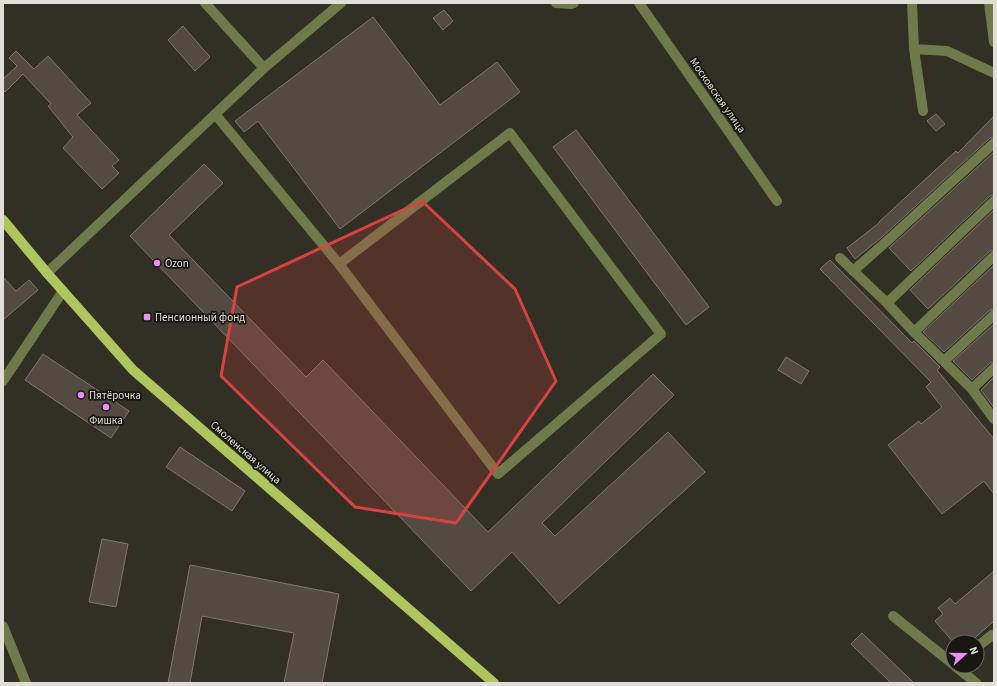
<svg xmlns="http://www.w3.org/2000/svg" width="997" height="686" font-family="'Source Sans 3',sans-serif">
<rect width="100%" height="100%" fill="#322f24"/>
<path fill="#534a41" stroke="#81776d" d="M 444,10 L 453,21 L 443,30 L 433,18 Z
M 373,17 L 440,105 L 497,62 L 520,92 L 340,229 L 258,121 L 244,132 L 235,121 Z
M 183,26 L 210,57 L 195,71 L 168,40 Z
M 16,51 L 34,69 L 48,56 L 91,103 L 77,115 L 119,160 L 112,166 L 119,173 L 102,189 L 63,148 L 73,137 L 48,106 L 51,104 L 23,74 L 5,92 L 3,90 L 3,79 L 17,66 L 9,58 Z
M 936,114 L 945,124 L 936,131 L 927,121 Z
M 994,116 L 994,137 L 990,138 L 882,237 L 855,259 L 847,248 L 879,223 L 879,222 L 956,151 L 958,153 Z
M 576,130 L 709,307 L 686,325 L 553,147 Z
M 994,152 L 994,195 L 990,196 L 911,271 L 889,248 Z
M 204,164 L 223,183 L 169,235 L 306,377 L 323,360 L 488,532 L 653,374 L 674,395 L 542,523 L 555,536 L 668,432 L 705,472 L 559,604 L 512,552 L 471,591 L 130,236 Z
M 994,210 L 994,250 L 990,251 L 928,309 L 910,290 Z
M 830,260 L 912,343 L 914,341 L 940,367 L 937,370 L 994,439 L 994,494 L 984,481 L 942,514 L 888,445 L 919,421 L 921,424 L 942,407 L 926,387 L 931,382 L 820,269 Z
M 994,265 L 994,309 L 990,310 L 944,352 L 923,332 Z
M 3,277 L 16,291 L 29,280 L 38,290 L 3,320 Z
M 994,324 L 994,362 L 990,363 L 972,380 L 953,361 Z
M 43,354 L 129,411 L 111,438 L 25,380 Z
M 786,357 L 809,371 L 801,384 L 778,370 Z
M 994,377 L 994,408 L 981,390 Z
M 180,447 L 245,491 L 232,511 L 166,467 Z
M 102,539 L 128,544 L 116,607 L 89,602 Z
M 190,565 L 339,594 L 322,683 L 284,683 L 294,633 L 202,616 L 190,683 L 168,683 Z
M 994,571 L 994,621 L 970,642 L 953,642 L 935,621 L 943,614 L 938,608 L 950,598 L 955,604 Z
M 862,633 L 914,683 L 891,683 L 851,644 Z"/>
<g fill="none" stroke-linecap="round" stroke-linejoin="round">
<path stroke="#6f7a4a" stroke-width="10" d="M 205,3 L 264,68
M 556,3 L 571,4 L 574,3
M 639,3 L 777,201
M 912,3 L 914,49 L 923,111
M 989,3 L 994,42
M 914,49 L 947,51 L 994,73
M 215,114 L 339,264 L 510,133 L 661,334 L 498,474 L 339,264
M 840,258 L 887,303 L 914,332 L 972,389 L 994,419
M 853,271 L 886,242 L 994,143
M 47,273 L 264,68 L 341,3
M 887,303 L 994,201
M 914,332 L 994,256
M 944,361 L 994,315
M 3,381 L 63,291
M 972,389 L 994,368
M 893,616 L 953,664
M 3,626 L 26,683
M 977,647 L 992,635 L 994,637
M 955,666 L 976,683"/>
<path stroke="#afc55d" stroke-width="10" d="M 3,220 L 47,273 L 133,370 L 494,683"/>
</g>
<path fill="#d84342" fill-opacity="0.2" stroke="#d84342" stroke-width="3" stroke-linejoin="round" d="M 422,201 L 515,289 L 556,381 L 456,523 L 355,507 L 221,376 L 237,287 Z"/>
<g fill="#eb8dfb" stroke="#181712" stroke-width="1.5">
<circle cx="157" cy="263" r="4"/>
<rect x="143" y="313" width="8" height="8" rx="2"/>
<circle cx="81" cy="395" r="4"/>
<circle cx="106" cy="407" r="4"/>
</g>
<g text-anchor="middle" stroke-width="3.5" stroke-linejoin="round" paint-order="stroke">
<g font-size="11" fill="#e0ded7" stroke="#181712">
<text transform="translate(718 95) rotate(55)" y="4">Московская улица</text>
<text transform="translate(246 452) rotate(41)" y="4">Смоленская улица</text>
</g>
<g font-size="11" fill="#e0ded7" stroke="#181712" text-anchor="start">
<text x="165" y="267">Ozon</text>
<text x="155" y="321">Пенсионный фонд</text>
<text x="89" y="399">Пятёрочка</text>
<text x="106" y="424" text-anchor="middle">Фишка</text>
</g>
</g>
<rect width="997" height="686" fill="none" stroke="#e0ded7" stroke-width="8"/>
<g transform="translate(965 654) rotate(69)"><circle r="19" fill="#181712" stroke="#686761"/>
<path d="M0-3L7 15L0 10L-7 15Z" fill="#eb8dfb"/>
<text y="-6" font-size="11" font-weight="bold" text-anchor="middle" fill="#e0ded7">N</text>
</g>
</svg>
